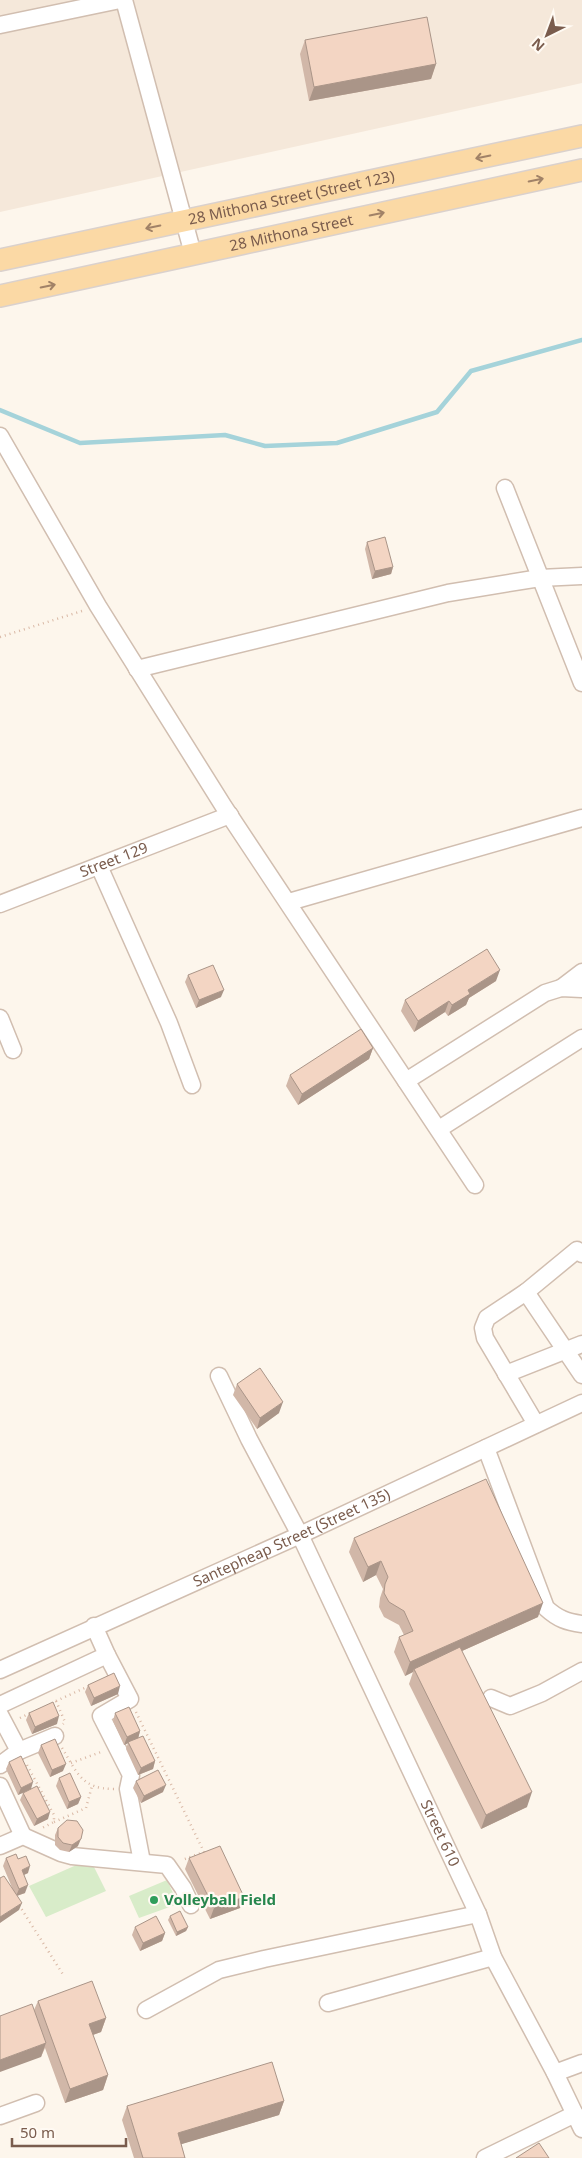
<svg xmlns="http://www.w3.org/2000/svg" width="582" height="2158" font-family="'Noto Sans',sans-serif">
<rect width="100%" height="100%" fill="#fdf6ec"/>
<path fill="#f5e8da" d="M 0,0 L 582,0 L 582,83 L 0,212 Z"/>
<path fill="#d8ecc9" d="M 90,1859 L 106,1891 L 46,1917 L 29,1886 Z
M 167,1880 L 178,1904 L 139,1918 L 129,1896 Z"/>
<g fill="none" stroke-linecap="round" stroke-linejoin="round">
<path stroke="#a5d3da" stroke-width="4.5" d="M 0,410 L 80,443 L 225,435 L 265,446 L 337,443 L 437,412 L 471,371 L 582,340"/>
<defs>
<g id="minor">
<path d="M 124,0 L 193,254"/>
<path d="M 0,25 L 120,0"/>
<path d="M 0,436 L 98,606 L 224,807 L 475,1185"/>
<path d="M 505,488 L 582,683"/>
<path d="M 137,669 L 448,593 L 540,578 L 582,576"/>
<path d="M 99,866 L 169,1023 L 192,1085"/>
<path d="M 289,902 L 582,818"/>
<path id="s1" d="M 0,904 L 230,815"/>
<path d="M 561,988 L 582,972"/>
<path d="M 0,1018 L 13,1050"/>
<path d="M 406,1081 L 545,993 L 561,988 L 582,989"/>
<path d="M 439,1129 L 582,1038"/>
<path d="M 526,1292 L 582,1375"/>
<path d="M 506,1374 L 582,1344"/>
<path id="s2" d="M 219,1376 L 249,1439 L 300,1535 L 478,1914 L 493,1957 L 555,2073 L 582,2129"/>
<path d="M 536,1424 L 485,1338 L 483,1328 L 487,1318 L 526,1292 L 577,1250 L 582,1254"/>
<path d="M 486,1448 L 546,1608 C 558,1619 567,1622 582,1624"/>
<path d="M 107,1655 L 130,1699 L 101,1716 L 131,1775 L 128,1789 L 142,1862"/>
<path id="s3" d="M 0,1670 L 300,1535 L 582,1403"/>
<path d="M 491,1698 L 510,1706 L 542,1693 L 582,1671"/>
<path d="M 0,1705 L 107,1655 L 94,1626"/>
<path d="M 0,1715 L 19,1751 L 0,1765"/>
<path d="M 19,1751 L 55,1736"/>
<path d="M 0,1786 L 23,1836"/>
<path d="M 0,1846 L 23,1836 L 61,1853 L 72,1856 L 167,1865 L 183,1888 L 191,1905"/>
<path d="M 328,2003 L 493,1957"/>
<path d="M 146,2010 L 219,1970 L 264,1959 L 478,1914"/>
<path d="M 555,2073 L 582,2063"/>
<path d="M 0,2116 L 36,2103"/>
<path d="M 485,2158 L 575,2114"/>
</g>
<g id="major">
<path id="s4" d="M 0,260 L 582,136"/>
<path id="s5" d="M 0,296 L 582,170"/>
</g>
</defs>
<use href="#minor" stroke="#d1beb0" stroke-width="19"/>
<use href="#major" stroke="#dad1cd" stroke-width="24"/>
<path stroke="#d9b8a5" stroke-width="2.5" stroke-dasharray="1 4" stroke-linecap="butt" d="M 0,637 L 82,611
M 56,1701 L 65,1722 L 63,1724
M 56,1701 L 89,1686
M 136,1712 L 204,1852 L 182,1860
M 20,1718 L 30,1713
M 62,1748 C 77,1772 81,1789 114,1789
M 71,1763 L 101,1752
M 27,1765 L 54,1815 L 54,1822 L 42,1828
M 54,1822 L 86,1808 L 92,1786
M 19,1905 L 64,1976"/>
<use href="#minor" stroke="#fff" stroke-width="16"/>
<use href="#major" stroke="#fbd9a5" stroke-width="21"/>
</g>
<path fill="#d1b7a8" d="M 305,40 L 436,64 L 431,79 L 309,101 L 300,54 Z
M 367,542 L 393,567 L 391,574 L 372,579 L 365,549 Z
M 188,975 L 221,997 L 196,1008 L 185,982 Z
M 496,981 L 469,998 L 466,1005 L 448,1016 L 445,1012 L 414,1032 L 401,1011 L 405,1000 Z
M 373,1048 L 369,1059 L 298,1105 L 286,1086 L 290,1075 Z
M 237,1384 L 279,1413 L 257,1429 L 233,1395 Z
M 354,1538 L 538,1617 L 462,1651 L 527,1807 L 481,1829 L 409,1684 L 413,1672 L 405,1676 L 394,1652 L 399,1637 L 404,1635 L 399,1625 L 384,1617 L 379,1607 L 380,1598 L 383,1589 L 376,1575 L 363,1582 L 349,1552 Z
M 88,1685 L 118,1694 L 91,1706 L 85,1692 Z
M 29,1713 L 57,1724 L 32,1734 L 26,1720 Z
M 115,1713 L 140,1731 L 138,1738 L 155,1761 L 153,1769 L 138,1775 L 126,1749 L 128,1743 L 124,1745 L 113,1721 Z
M 41,1745 L 63,1771 L 50,1777 L 38,1753 Z
M 9,1762 L 31,1789 L 48,1819 L 34,1826 L 20,1800 L 23,1793 L 29,1790 L 18,1795 L 6,1769 Z
M 59,1778 L 81,1797 L 78,1804 L 67,1809 L 56,1786 Z
M 136,1781 L 163,1792 L 141,1803 L 133,1788 Z
M 58,1828 L 78,1846 L 69,1852 L 60,1850 L 55,1845 L 55,1835 Z
M 6,1858 L 18,1859 L 28,1873 L 24,1875 L 25,1893 L 17,1896 L 19,1910 L 13,1890 L 3,1866 Z
M 189,1858 L 240,1908 L 210,1919 L 185,1869 Z
M 170,1916 L 188,1927 L 186,1931 L 176,1936 L 168,1920 Z
M 135,1927 L 165,1933 L 162,1941 L 140,1951 L 132,1935 Z
M 38,2001 L 106,2018 L 101,2032 L 93,2035 L 108,2075 L 103,2090 L 65,2103 L 45,2048 L 41,2057 L 34,2010 Z
M 284,2101 L 279,2115 L 181,2144 L 185,2158 L 134,2158 L 122,2120 L 127,2106 Z"/>
<path fill="#aa9588" d="M 436,64 L 431,79 L 309,101 L 314,87 Z
M 393,567 L 391,574 L 372,579 L 375,571 Z
M 500,970 L 496,981 L 469,998 L 466,1005 L 448,1016 L 452,1005 L 468,990 Z
M 224,990 L 221,997 L 196,1008 L 199,1000 Z
M 449,1001 L 445,1012 L 414,1032 L 418,1021 Z
M 373,1048 L 369,1059 L 298,1105 L 302,1094 Z
M 283,1402 L 279,1413 L 257,1429 L 260,1418 Z
M 381,1561 L 376,1575 L 363,1582 L 368,1567 Z
M 543,1603 L 538,1617 L 415,1672 L 414,1669 L 413,1672 L 405,1676 L 410,1662 Z
M 120,1686 L 118,1694 L 91,1706 L 94,1698 Z
M 59,1716 L 57,1724 L 32,1734 L 35,1727 Z
M 140,1731 L 138,1739 L 124,1745 L 127,1737 Z
M 155,1761 L 153,1769 L 138,1775 L 141,1768 Z
M 66,1764 L 63,1771 L 50,1777 L 52,1770 Z
M 33,1782 L 31,1789 L 18,1795 L 21,1788 Z
M 166,1785 L 163,1792 L 141,1803 L 144,1796 Z
M 532,1792 L 527,1807 L 481,1829 L 486,1815 Z
M 81,1797 L 78,1804 L 67,1809 L 69,1802 Z
M 50,1812 L 48,1819 L 34,1826 L 37,1819 Z
M 81,1839 L 78,1846 L 69,1852 L 72,1845 Z
M 30,1866 L 28,1873 L 19,1877 L 22,1870 Z
M 28,1885 L 25,1893 L 16,1896 L 19,1889 Z
M 244,1897 L 240,1908 L 210,1919 L 214,1908 Z
M 22,1903 L 19,1910 L 0,1923 L 0,1917 Z
M 188,1927 L 186,1931 L 176,1936 L 177,1932 Z
M 165,1933 L 162,1941 L 140,1951 L 143,1943 Z
M 106,2018 L 101,2032 L 84,2038 L 89,2024 Z
M 46,2043 L 41,2057 L 0,2072 L 0,2060 Z
M 108,2075 L 103,2090 L 65,2103 L 70,2089 Z
M 284,2101 L 279,2115 L 172,2147 L 178,2133 Z"/>
<path fill="#f3d5c3" stroke="#aa9588" d="M 427,17 L 436,64 L 314,87 L 305,40 Z
M 385,537 L 393,567 L 375,571 L 367,542 Z
M 487,949 L 500,970 L 468,990 L 470,994 L 452,1005 L 449,1001 L 418,1021 L 405,1000 Z
M 213,965 L 224,990 L 199,1000 L 188,975 Z
M 361,1029 L 373,1048 L 302,1094 L 290,1075 Z
M 260,1368 L 283,1402 L 260,1418 L 237,1384 Z
M 486,1479 L 543,1603 L 410,1662 L 399,1637 L 413,1631 L 404,1611 L 389,1602 L 384,1593 L 385,1584 L 388,1577 L 381,1561 L 368,1567 L 354,1538 Z
M 460,1647 L 532,1792 L 486,1815 L 414,1669 Z
M 114,1673 L 120,1686 L 94,1698 L 88,1685 Z
M 53,1702 L 59,1716 L 35,1727 L 29,1713 Z
M 129,1707 L 140,1731 L 127,1737 L 115,1713 Z
M 143,1736 L 155,1761 L 141,1768 L 128,1742 Z
M 55,1739 L 66,1764 L 52,1770 L 41,1745 Z
M 21,1756 L 33,1782 L 21,1788 L 9,1762 Z
M 158,1770 L 166,1785 L 144,1796 L 136,1781 Z
M 70,1773 L 81,1797 L 69,1802 L 59,1778 Z
M 37,1786 L 50,1812 L 37,1819 L 23,1793 Z
M 67,1820 L 77,1821 L 83,1830 L 81,1839 L 72,1845 L 63,1843 L 58,1837 L 58,1828 Z
M 220,1846 L 244,1897 L 214,1908 L 189,1858 Z
M 16,1854 L 18,1859 L 26,1856 L 30,1866 L 22,1870 L 28,1885 L 19,1889 L 6,1858 Z
M 4,1876 L 22,1903 L 0,1917 L 0,1878 Z
M 180,1911 L 188,1927 L 177,1932 L 170,1916 Z
M 156,1916 L 165,1933 L 143,1943 L 135,1927 Z
M 92,1981 L 106,2018 L 89,2024 L 108,2075 L 70,2089 L 38,2001 Z
M 32,2004 L 46,2043 L 0,2060 L 0,2016 Z
M 272,2062 L 284,2101 L 178,2133 L 185,2158 L 143,2158 L 127,2106 Z
M 539,2143 L 549,2158 L 516,2158 Z"/>
<defs><path id="oneway-shaft" d="M-6 0H5M1.5-3L5.5 0L1.5 3" fill="none" stroke-width="1.6" stroke-linecap="round" stroke-linejoin="round" transform="scale(1.25)"/></defs>
<g stroke="#a18267">
<use href="#oneway-shaft" transform="translate(483 157) rotate(168)"/>
<use href="#oneway-shaft" transform="translate(536 180) rotate(-12)"/>
<use href="#oneway-shaft" transform="translate(377 214) rotate(-12)"/>
<use href="#oneway-shaft" transform="translate(153 227) rotate(168)"/>
<use href="#oneway-shaft" transform="translate(48 286) rotate(-12)"/>
</g>
<circle fill="#2e9e5b" stroke="#fffaf3" stroke-width="2" cx="154" cy="1900" r="5"/>
<g text-anchor="middle" stroke-width="4.5" stroke-linejoin="round" paint-order="stroke">
<g font-size="15" fill="#7a5c4d" stroke="#fffaf3">
<text dy="5" stroke="none"><textPath href="#s4" startOffset="298">28 Mithona Street (Street 123)</textPath></text>
<text dy="5" stroke="none"><textPath href="#s5" startOffset="298">28 Mithona Street</textPath></text>
<text dy="5" stroke="none"><textPath href="#s1" startOffset="122">Street 129</textPath></text>
<text dy="5" stroke="none"><textPath href="#s3" startOffset="320">Santepheap Street (Street 135)</textPath></text>
<text dy="5" stroke="none"><textPath href="#s2" startOffset="508">Street 610</textPath></text>
</g>
<g font-size="15" font-weight="bold" fill="#27864d" stroke="#fffaf3" text-anchor="start">
<text x="164" y="1905">Volleyball Field</text>
</g>
</g>
<g transform="translate(547 35) rotate(222)" stroke="#fffaf3" stroke-width="4" paint-order="stroke">
<path d="M0-4L9 19L0 12L-9 19Z" fill="#7a5c4d"/>
<text y="-8" font-size="14" font-weight="bold" text-anchor="middle" fill="#7a5c4d">N</text>
</g>
<path d="M12 2138v8h114v-8" fill="none" stroke="#7a5c4d" stroke-width="2.5"/>
<text x="20" y="2138" font-size="15" fill="#7a5c4d" stroke="#fffaf3" stroke-width="4" paint-order="stroke">50 m</text>
</svg>
